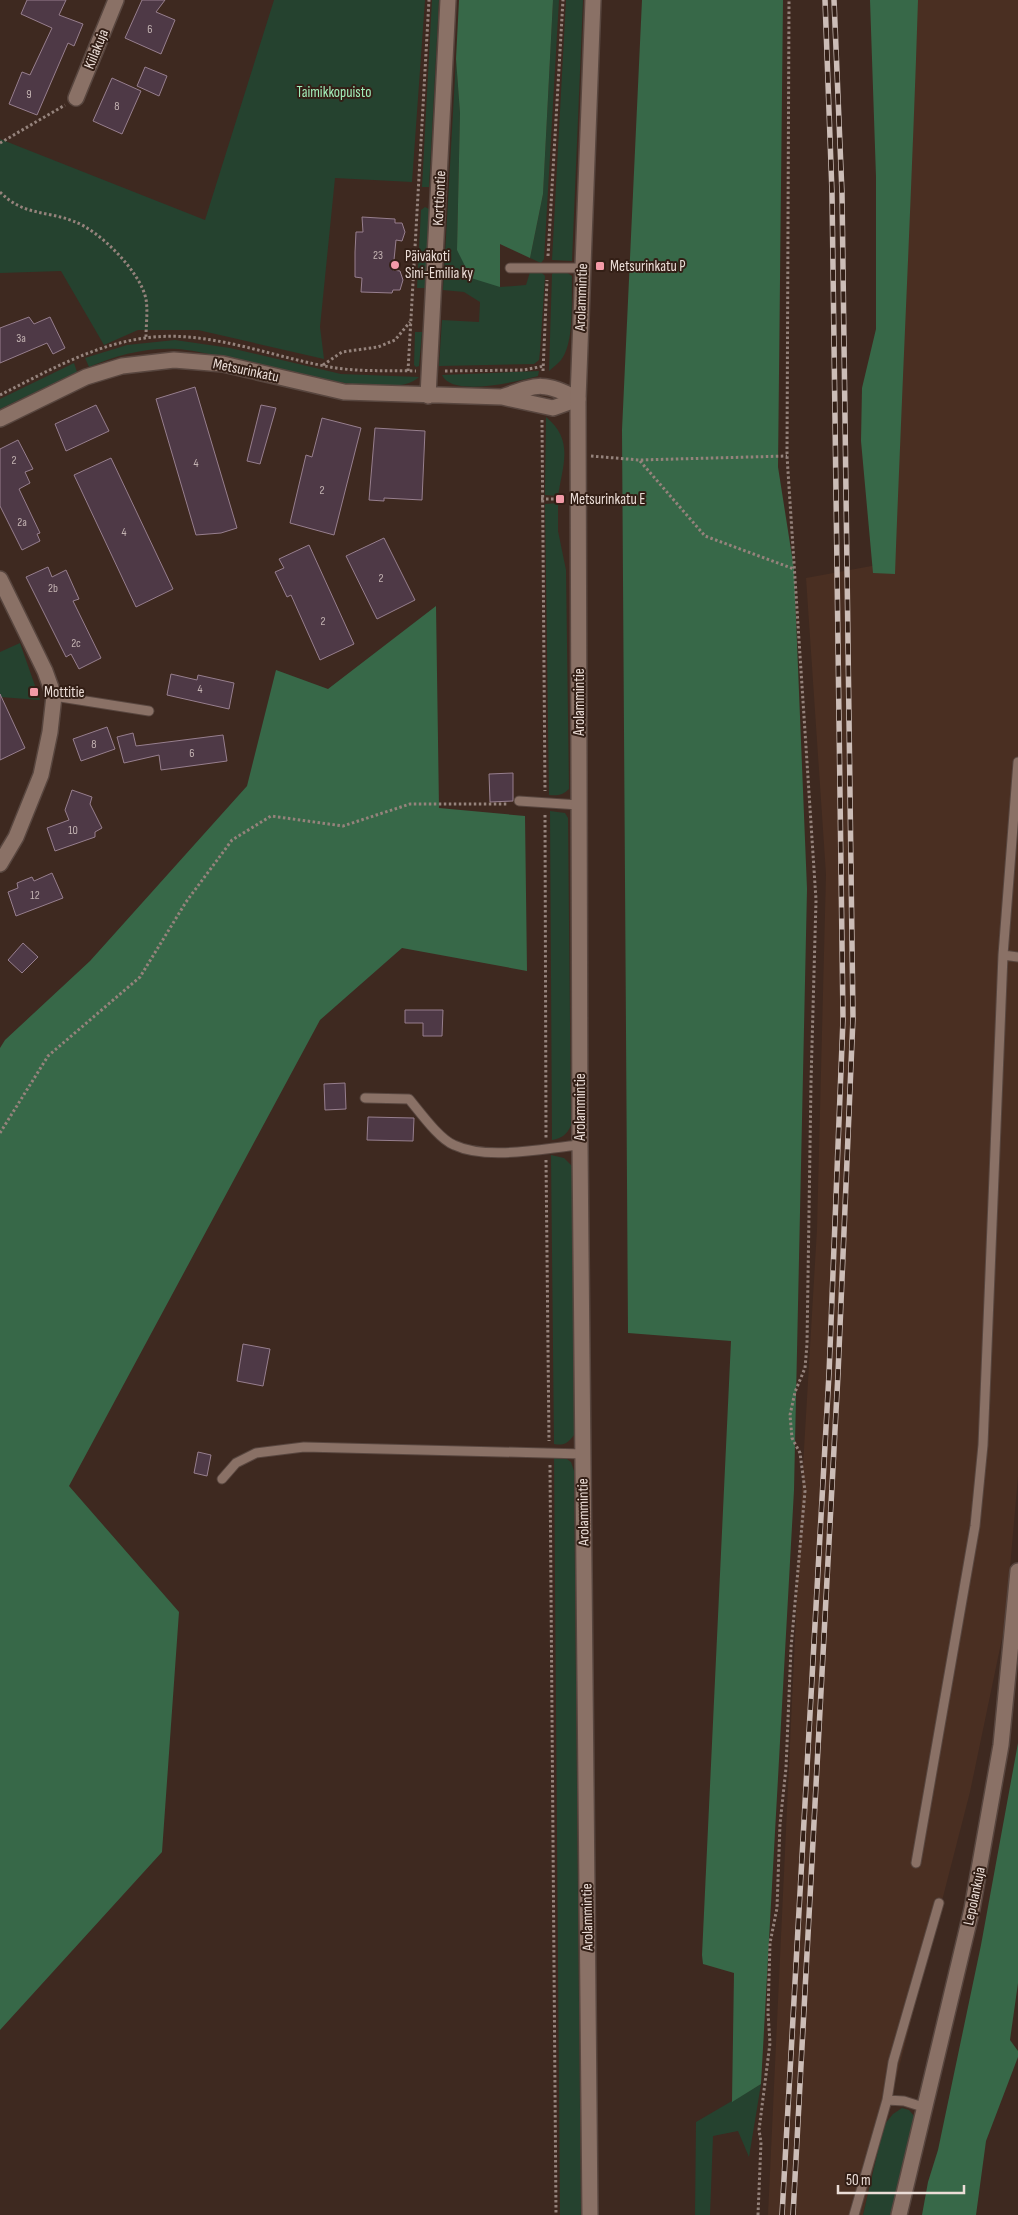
<svg xmlns="http://www.w3.org/2000/svg" width="1018" height="2215" font-family="'Sofia Sans Condensed',sans-serif">
<rect width="100%" height="100%" fill="#3e2920"/>
<path fill="#4a2f22" d="M 910,0 L 1018,0 L 1018,1477 L 1005,1624 L 970,1792 L 877,2153 L 863,2215 L 768,2215 L 803,1466 L 817,1229 L 826,874 L 806,578 L 877,565 Z"/>
<path fill="#25422f" d="M 274,0 L 425,0 L 412,182 L 335,178 L 320,327 L 324,359 L 198,330 L 138,330 L 104,345 L 61,271 L 0,273 L 0,139 L 205,220 Z
M 432,0 L 439,0 L 429,187 L 422,187 Z
M 553,0 L 559,0 L 544,259 L 541,263 L 530,258 L 543,194 Z
M 566,0 L 583,0 L 572,261 L 552,260 Z
M 456,59 L 460,113 L 457,250 L 500,287 L 526,285 L 530,272 L 541,272 L 545,276 L 540,351 L 539,360 L 534,364 L 439,366 L 442,320 L 479,322 L 480,302 L 464,292 L 443,290 Z
M 425,207 L 429,209 L 425,288 L 417,288 L 421,210 Z
M 555,271 L 566,272 L 572,276 C 571,299 575,342 561,360 C 558,364 553,367 549,371 L 552,274 Z
M 415,332 L 422,332 L 419,366 L 416,367 L 414,365 Z
M 175,340 L 230,348 L 341,374 L 419,377 C 388,408 225,352 178,349 C 148,347 116,355 89,367 L 85,358 L 127,345 Z
M 74,363 L 77,372 L 0,409 L 0,399 Z
M 539,371 L 538,376 C 519,381 452,398 442,375 Z
M 546,417 C 574,440 563,464 558,496 L 545,495 Z
M 558,503 L 558,531 L 566,570 L 569,789 C 563,795 558,796 549,795 L 545,504 Z
M 20,643 L 40,700 L 0,697 L 0,652 Z
M 550,811 L 565,813 L 568,818 L 571,1125 C 567,1135 562,1138 552,1140 Z
M 551,1155 L 564,1158 L 572,1166 L 574,1435 C 568,1443 564,1446 554,1444 Z
M 554,1456 L 564,1457 L 571,1462 L 574,1471 L 581,2215 L 560,2215 Z
M 761,2084 L 749,2157 L 738,2131 L 713,2136 L 710,2215 L 695,2215 L 696,2122 Z
M 902,2108 L 909,2110 L 914,2116 L 914,2125 L 894,2215 L 863,2215 L 884,2125 L 893,2114 Z"/>
<path fill="#376848" d="M 459,0 L 553,0 L 543,194 L 530,258 L 500,244 L 500,287 L 471,278 L 457,250 L 460,113 L 456,59 Z
M 642,0 L 783,0 L 778,467 L 794,569 L 807,889 L 794,1490 L 761,2084 L 732,2102 L 734,1973 L 703,1964 L 702,1955 L 731,1341 L 628,1333 L 622,430 Z
M 870,0 L 918,0 C 912,191 902,382 895,574 L 873,573 L 861,441 L 862,388 L 876,329 L 876,177 Z
M 436,606 L 439,808 L 525,816 L 527,971 L 402,948 L 320,1020 L 69,1486 L 179,1612 L 162,1852 L 0,2030 L 0,1048 L 5,1040 L 90,961 L 247,786 L 276,670 L 328,689 Z
M 1018,1743 L 1018,1983 L 1010,2040 L 1018,2051 L 1018,2057 L 986,2141 L 976,2215 L 922,2215 L 928,2182 L 938,2150 L 981,1945 Z"/>
<path fill="#4e3946" stroke="#977f8e" d="M 27,0 L 66,0 L 59,15 L 83,24 L 74,46 L 68,43 L 37,115 L 9,104 L 22,72 L 30,75 L 52,28 L 21,14 Z
M 142,0 L 165,0 L 156,12 L 175,20 L 161,54 L 125,38 Z
M 145,67 L 167,76 L 159,96 L 137,86 Z
M 112,78 L 141,91 L 122,134 L 93,121 Z
M 362,217 L 395,219 L 395,223 L 402,223 L 405,232 L 402,241 L 396,240 L 393,270 L 400,271 L 403,280 L 400,290 L 393,290 L 392,293 L 361,292 L 362,278 L 355,277 L 355,252 L 356,232 L 363,232 Z
M 29,317 L 34,324 L 50,317 L 65,348 L 53,354 L 47,343 L 0,363 L 0,328 Z
M 195,387 L 237,528 L 221,533 L 196,535 L 156,399 Z
M 96,405 L 109,431 L 66,451 L 55,424 Z
M 261,405 L 276,408 L 260,464 L 247,461 Z
M 322,418 L 361,428 L 334,535 L 290,523 L 306,455 L 312,457 Z
M 375,428 L 425,431 L 422,500 L 384,498 L 384,501 L 369,500 Z
M 18,440 L 33,469 L 25,472 L 30,483 L 19,489 L 40,533 L 37,534 L 40,541 L 22,550 L 0,506 L 0,449 Z
M 111,458 L 173,589 L 136,607 L 74,475 Z
M 384,538 L 415,600 L 377,619 L 346,556 Z
M 309,545 L 354,644 L 320,660 L 291,595 L 287,597 L 275,572 L 284,568 L 279,559 Z
M 48,567 L 52,577 L 66,570 L 79,599 L 73,601 L 101,658 L 79,669 L 71,654 L 66,657 L 26,577 Z
M 171,674 L 197,680 L 198,675 L 234,683 L 229,709 L 167,695 Z
M 0,694 L 25,748 L 0,760 Z
M 107,727 L 115,749 L 81,761 L 73,739 Z
M 133,733 L 136,746 L 223,735 L 227,761 L 161,770 L 159,755 L 124,763 L 117,737 Z
M 513,773 L 513,801 L 490,802 L 489,774 Z
M 72,790 L 92,797 L 90,804 L 102,828 L 95,832 L 95,837 L 55,851 L 47,828 L 69,820 L 65,810 Z
M 52,873 L 63,898 L 16,916 L 8,892 L 18,888 L 17,883 L 32,877 L 34,881 Z
M 23,943 L 38,957 L 22,973 L 8,960 Z
M 405,1010 L 443,1010 L 442,1036 L 423,1036 L 423,1023 L 405,1023 Z
M 345,1083 L 346,1109 L 325,1110 L 324,1084 Z
M 368,1117 L 414,1118 L 413,1141 L 367,1140 Z
M 243,1344 L 270,1349 L 263,1386 L 237,1381 Z
M 198,1452 L 211,1455 L 207,1476 L 194,1473 Z"/>
<g fill="none" stroke-linecap="round" stroke-linejoin="round">
<defs>
<path id="lane" d="M 510,268 L 582,268
M 54,696 L 149,711
M 519,801 L 579,805
M 1003,955 L 1018,957
M 365,1098 L 409,1099 C 420,1112 439,1139 454,1145 C 488,1161 544,1148 580,1145
M 222,1479 L 236,1463 L 256,1453 L 304,1447 L 583,1454
M 916,1863 L 975,1526 L 983,1445 L 1003,955 L 1018,762
M 923,2107 L 904,2101 L 887,2100 L 893,2062 L 939,1903
M 854,2215 L 887,2100"/>
<path id="street" d="M 76,98 L 116,0
M 428,396 L 448,0
M 502,397 C 538,384 543,381 578,399
M 0,419 L 86,377 L 122,366 L 174,360 L 223,364 L 344,392 L 502,397 L 553,408 L 578,399
M 0,579 L 45,671 L 54,696 L 50,732 L 41,775 L 16,837 L 0,864
M 899,2215 L 972,1909 L 1001,1745 L 1018,1571"/>
<path id="secondary" d="M 590,2215 L 580,1145 L 578,399 L 593,0"/>
</defs>
<use href="#lane" stroke="#58463f" stroke-width="11"/>
<use href="#street" stroke="#58463f" stroke-width="18"/>
<use href="#secondary" stroke="#58463f" stroke-width="18"/>
<path stroke="#95837c" stroke-width="3" stroke-dasharray="2.5 2.5" stroke-linecap="butt" d="M 0,143 L 65,105
M 0,192 C 24,216 44,210 73,221 C 99,230 140,271 146,299 C 148,311 146,325 146,337
M 548,256 L 563,0
M 323,365 L 342,352 L 378,347 L 395,340 L 410,322
M 408,371 L 429,0
M 445,371 L 524,370 L 544,366
M 543,371 L 547,280
M 0,395 C 46,372 93,345 145,338 C 209,329 273,358 336,368 C 363,372 389,370 416,371
M 542,420 L 545,791
M 591,456 L 639,460 L 787,456
M 640,461 L 705,536 L 794,569
M 541,499 L 560,499
M 545,815 L 546,1139
M 0,1133 L 48,1056 L 140,977 L 186,902 L 232,840 L 271,816 L 343,826 L 410,804 L 508,804
M 546,1160 L 549,1441
M 550,1465 L 556,2215
M 758,2215 L 761,2142 L 759,2130 L 770,2043 L 768,2013 L 770,1943 L 777,1908 L 780,1824 L 786,1768 L 791,1648 L 805,1491 L 800,1453 L 792,1438 L 790,1415 L 795,1392 L 805,1368 L 807,1344 L 811,1082 L 816,900 L 787,456 L 789,0"/>
<use href="#lane" stroke="#8a7166" stroke-width="9"/>
<use href="#street" stroke="#8a7166" stroke-width="15"/>
<use href="#secondary" stroke="#8a7166" stroke-width="15"/>
<defs>
<path id="rail" d="M 782,2215 L 829,1374 L 843,1019 L 832,193 L 825,0
M 793,2215 L 838,1374 L 853,1018 L 842,193 L 834,0"/>
</defs>
<use href="#rail" stroke="#ccbdb7" stroke-width="5.5"/>
<use href="#rail" stroke="#331f16" stroke-width="4" stroke-dasharray="11" stroke-linecap="butt"/>
</g>
<g fill="#f39aa7" stroke="#331f16" stroke-width="2">
<circle cx="395" cy="265" r="5"/>
<rect x="595" y="261" width="10" height="10" rx="2.5"/>
<rect x="555" y="494" width="10" height="10" rx="2.5"/>
<rect x="29" y="687" width="10" height="10" rx="2.5"/>
</g>
<g text-anchor="middle" stroke-width="4" stroke-linejoin="round" paint-order="stroke">
<g font-size="12" fill="#c4b4b3">
<text x="150" y="33">6</text>
<text x="29" y="98">9</text>
<text x="117" y="110">8</text>
<text x="378" y="259">23</text>
<text x="21" y="342">3a</text>
<text x="14" y="464">2</text>
<text x="196" y="467">4</text>
<text x="322" y="494">2</text>
<text x="22" y="526">2a</text>
<text x="124" y="536">4</text>
<text x="381" y="582">2</text>
<text x="53" y="592">2b</text>
<text x="323" y="625">2</text>
<text x="76" y="647">2c</text>
<text x="200" y="693">4</text>
<text x="94" y="748">8</text>
<text x="192" y="757">6</text>
<text x="73" y="834">10</text>
<text x="35" y="899">12</text>
</g>
<g font-size="15" fill="#ebddd7" stroke="#331f16">
<text transform="translate(96 49) rotate(-68)" y="5">Kiilakuja</text>
<text transform="translate(439 198) rotate(-87)" y="5">Korttiontie</text>
<text transform="translate(581 297) rotate(-88)" y="5">Arolammintie</text>
<text transform="translate(246 370) rotate(12)" y="5">Metsurinkatu</text>
<text transform="translate(579 702) rotate(-90)" y="5">Arolammintie</text>
<text transform="translate(580 1107) rotate(-90)" y="5">Arolammintie</text>
<text transform="translate(583 1512) rotate(-91)" y="5">Arolammintie</text>
<text transform="translate(974 1896) rotate(-78)" y="5">Lepolankuja</text>
<text transform="translate(587 1917) rotate(-91)" y="5">Arolammintie</text>
</g>
<g font-size="15" fill="#a1edb9" stroke="#331f16">
<text x="334" y="97">Taimikkopuisto</text>
</g>
<g font-size="15" fill="#ebddd7" stroke="#331f16" text-anchor="start">
<text x="405" y="261">Päiväkoti<tspan x="405" dy="17">Sini-Emilia ky</tspan></text>
<text x="610" y="271">Metsurinkatu P</text>
<text x="570" y="504">Metsurinkatu E</text>
<text x="44" y="697">Mottitie</text>
</g>
</g>
<path d="M838 2185v8h126v-8" fill="none" stroke="#ebddd7" stroke-width="2.5"/>
<text x="846" y="2185" font-size="15" fill="#ebddd7" stroke="#331f16" stroke-width="4" paint-order="stroke">50 m</text>
</svg>
